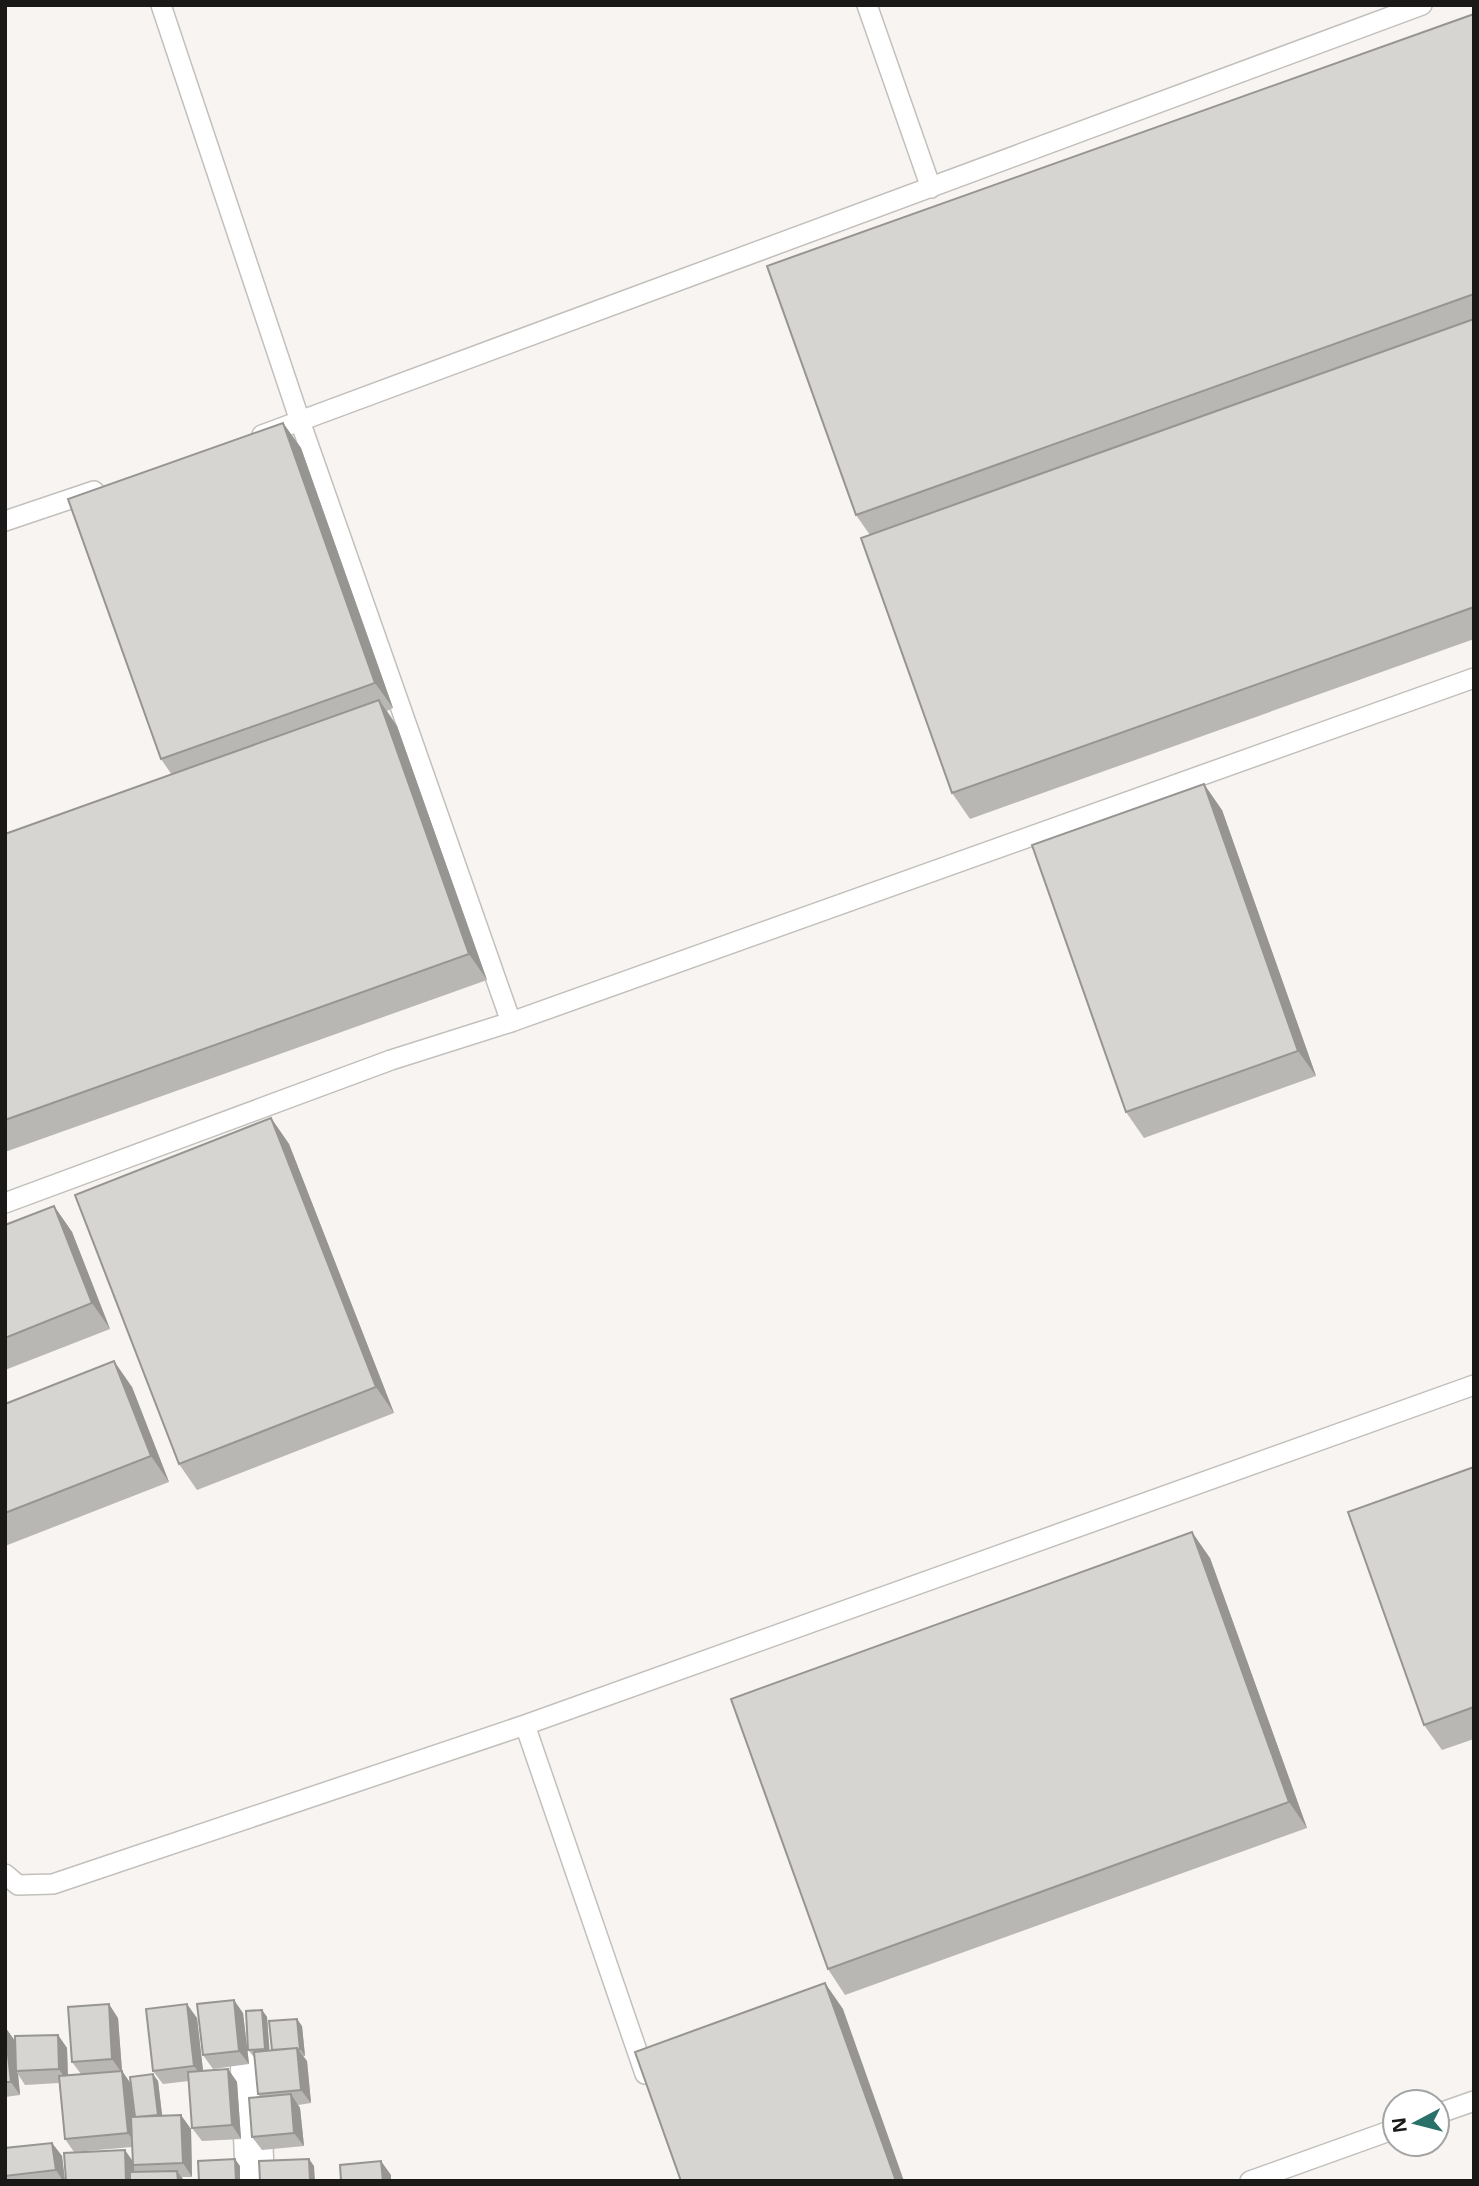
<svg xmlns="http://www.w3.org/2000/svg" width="1479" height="2186" font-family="'Open Sans',sans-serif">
<rect width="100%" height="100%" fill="#f7f4f1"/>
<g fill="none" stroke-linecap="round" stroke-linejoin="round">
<defs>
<path id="lane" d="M 161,5 L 300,421 L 511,1022
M 867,5 L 931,188
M 262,435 L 1422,5
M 5,521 L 94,491
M 5,1203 L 391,1060 L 511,1022 L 1474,678
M 525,1725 L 645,2074
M 5,1874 L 18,1885 L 53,1884 L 525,1725 L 1474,1385
M 1437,2114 L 1474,2101
M 1250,2181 L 1395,2129"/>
<path id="street" d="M 250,2068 L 255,2181"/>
</defs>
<use href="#lane" stroke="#c2c0bc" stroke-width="22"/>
<use href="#street" stroke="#c2c0bc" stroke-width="41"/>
<use href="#lane" stroke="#fff" stroke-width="19"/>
<use href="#street" stroke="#fff" stroke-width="38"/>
</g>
<path fill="#b8b7b4" d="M 1474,14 L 1474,639 L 970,819 L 952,793 L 870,535 L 856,515 Z
M 283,423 L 301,448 L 393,708 L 387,711 L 397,726 L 487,980 L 5,1152 L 5,834 L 172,775 L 161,759 Z
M 1222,810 L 1316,1076 L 1144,1138 L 1126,1112 Z
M 271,1118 L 289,1144 L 394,1413 L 197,1490 L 179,1464 Z
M 54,1206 L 72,1232 L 110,1329 L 5,1370 L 5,1225 Z
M 132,1387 L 169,1482 L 5,1546 L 5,1404 Z
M 1474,1467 L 1474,1739 L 1442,1750 L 1424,1725 Z
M 1210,1558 L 1307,1828 L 845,1995 L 828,1969 Z
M 262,2010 L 267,2017 L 269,2050 L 272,2050 L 302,2026 L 305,2056 L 303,2056 L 307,2061 L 311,2103 L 298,2105 L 300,2108 L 304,2146 L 262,2150 L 252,2137 L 260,2097 L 258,2094 L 254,2057 L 248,2050 Z
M 243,2013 L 249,2064 L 213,2069 L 203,2055 Z
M 118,2018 L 122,2071 L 131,2084 L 134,2117 L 135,2117 L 158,2081 L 162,2116 L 191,2129 L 192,2177 L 182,2177 L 184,2181 L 66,2181 L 132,2161 L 132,2147 L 74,2152 L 65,2139 L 59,2083 L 25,2085 L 18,2074 L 20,2095 L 5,2097 L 5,2027 L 15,2041 L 58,2035 L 67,2048 L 68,2076 L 81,2074 L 72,2062 Z
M 197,2018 L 203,2071 L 228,2069 L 237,2082 L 241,2139 L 202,2141 L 192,2128 L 189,2081 L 163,2084 L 153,2071 Z
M 52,2143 L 62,2156 L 65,2181 L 5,2181 L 5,2148 Z"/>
<path fill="#969592" d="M 283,423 L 301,448 L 393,708 L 375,683 Z
M 379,700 L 397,726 L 487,980 L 469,954 Z
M 1204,784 L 1222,810 L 1316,1076 L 1298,1051 Z
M 271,1118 L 289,1144 L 394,1413 L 376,1387 Z
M 54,1206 L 72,1232 L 110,1329 L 92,1303 Z
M 114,1361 L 132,1387 L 169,1482 L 151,1456 Z
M 1192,1532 L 1210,1558 L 1307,1828 L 1289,1802 Z
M 825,1983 L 843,2009 L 904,2181 L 896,2181 Z
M 234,2000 L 243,2013 L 249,2064 L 239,2051 Z
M 109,2004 L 118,2018 L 122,2071 L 131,2084 L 137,2147 L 128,2133 L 122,2073 L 112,2059 Z
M 187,2004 L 197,2018 L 204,2079 L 194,2066 Z
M 262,2010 L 267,2017 L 270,2056 L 265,2049 Z
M 297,2019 L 302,2026 L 305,2056 L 300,2049 Z
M 5,2027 L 15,2041 L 16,2071 L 18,2074 L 20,2095 L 11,2082 Z
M 58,2035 L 67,2048 L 68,2083 L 59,2069 Z
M 297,2048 L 307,2061 L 311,2103 L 301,2090 Z
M 228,2069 L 237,2082 L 241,2139 L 232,2125 Z
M 153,2074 L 158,2081 L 163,2122 L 158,2115 Z
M 291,2094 L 300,2108 L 304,2146 L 294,2133 Z
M 181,2115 L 191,2129 L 192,2177 L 183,2163 Z
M 52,2143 L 62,2156 L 65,2181 L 63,2181 L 56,2170 Z
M 125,2150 L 134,2163 L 133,2165 L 134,2167 L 135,2181 L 126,2181 Z
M 235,2159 L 240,2166 L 240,2181 L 236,2181 Z
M 309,2159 L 314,2166 L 315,2181 L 310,2181 Z
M 381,2161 L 391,2175 L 391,2181 L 383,2181 Z
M 177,2171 L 184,2181 L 178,2181 Z"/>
<path fill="#d6d5d1" stroke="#969592" stroke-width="2" d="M 1474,14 L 1474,294 L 856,515 L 767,266 Z
M 1474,319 L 1474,607 L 952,793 L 861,538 Z
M 283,423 L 375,683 L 161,759 L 68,499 Z
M 379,700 L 469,954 L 5,1120 L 5,834 Z
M 1204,784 L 1298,1051 L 1126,1112 L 1032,845 Z
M 271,1118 L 376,1387 L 179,1464 L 75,1195 Z
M 54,1206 L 92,1303 L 5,1338 L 5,1225 Z
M 114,1361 L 151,1456 L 5,1513 L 5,1404 Z
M 1474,1467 L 1474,1707 L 1424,1725 L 1348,1512 Z
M 1192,1532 L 1289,1802 L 828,1969 L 731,1699 Z
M 825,1983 L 896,2181 L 681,2181 L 635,2052 Z
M 234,2000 L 239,2051 L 203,2055 L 197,2004 Z
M 109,2004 L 112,2059 L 72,2062 L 68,2007 Z
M 187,2004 L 194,2066 L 153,2071 L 146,2009 Z
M 262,2010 L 265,2049 L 248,2050 L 246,2011 Z
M 297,2019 L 300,2049 L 298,2050 L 297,2048 L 272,2050 L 269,2021 Z
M 5,2028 L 11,2082 L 5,2082 Z
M 58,2035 L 59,2069 L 16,2071 L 15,2036 Z
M 297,2048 L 301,2090 L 258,2094 L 254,2052 Z
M 228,2069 L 232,2125 L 192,2128 L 188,2072 Z
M 122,2071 L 128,2133 L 65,2139 L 59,2076 Z
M 153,2074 L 158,2115 L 135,2117 L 130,2077 Z
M 291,2094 L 294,2133 L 252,2137 L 249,2098 Z
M 181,2115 L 183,2163 L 133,2165 L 131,2117 Z
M 52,2143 L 56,2170 L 5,2176 L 5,2148 Z
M 125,2150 L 126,2181 L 66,2181 L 64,2153 Z
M 235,2159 L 236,2181 L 199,2181 L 198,2161 Z
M 309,2159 L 310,2181 L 260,2181 L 259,2161 Z
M 381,2161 L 383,2181 L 341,2181 L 340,2165 Z
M 177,2171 L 178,2181 L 130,2181 L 130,2172 Z"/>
<rect width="1479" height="2186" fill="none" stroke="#1a1918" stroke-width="14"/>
<g transform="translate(1416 2123) rotate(263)"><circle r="33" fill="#ffffff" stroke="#a3a3a3" stroke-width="2"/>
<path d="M0-5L12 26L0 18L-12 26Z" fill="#297169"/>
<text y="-10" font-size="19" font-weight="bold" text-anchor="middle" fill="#1a1918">N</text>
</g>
</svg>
